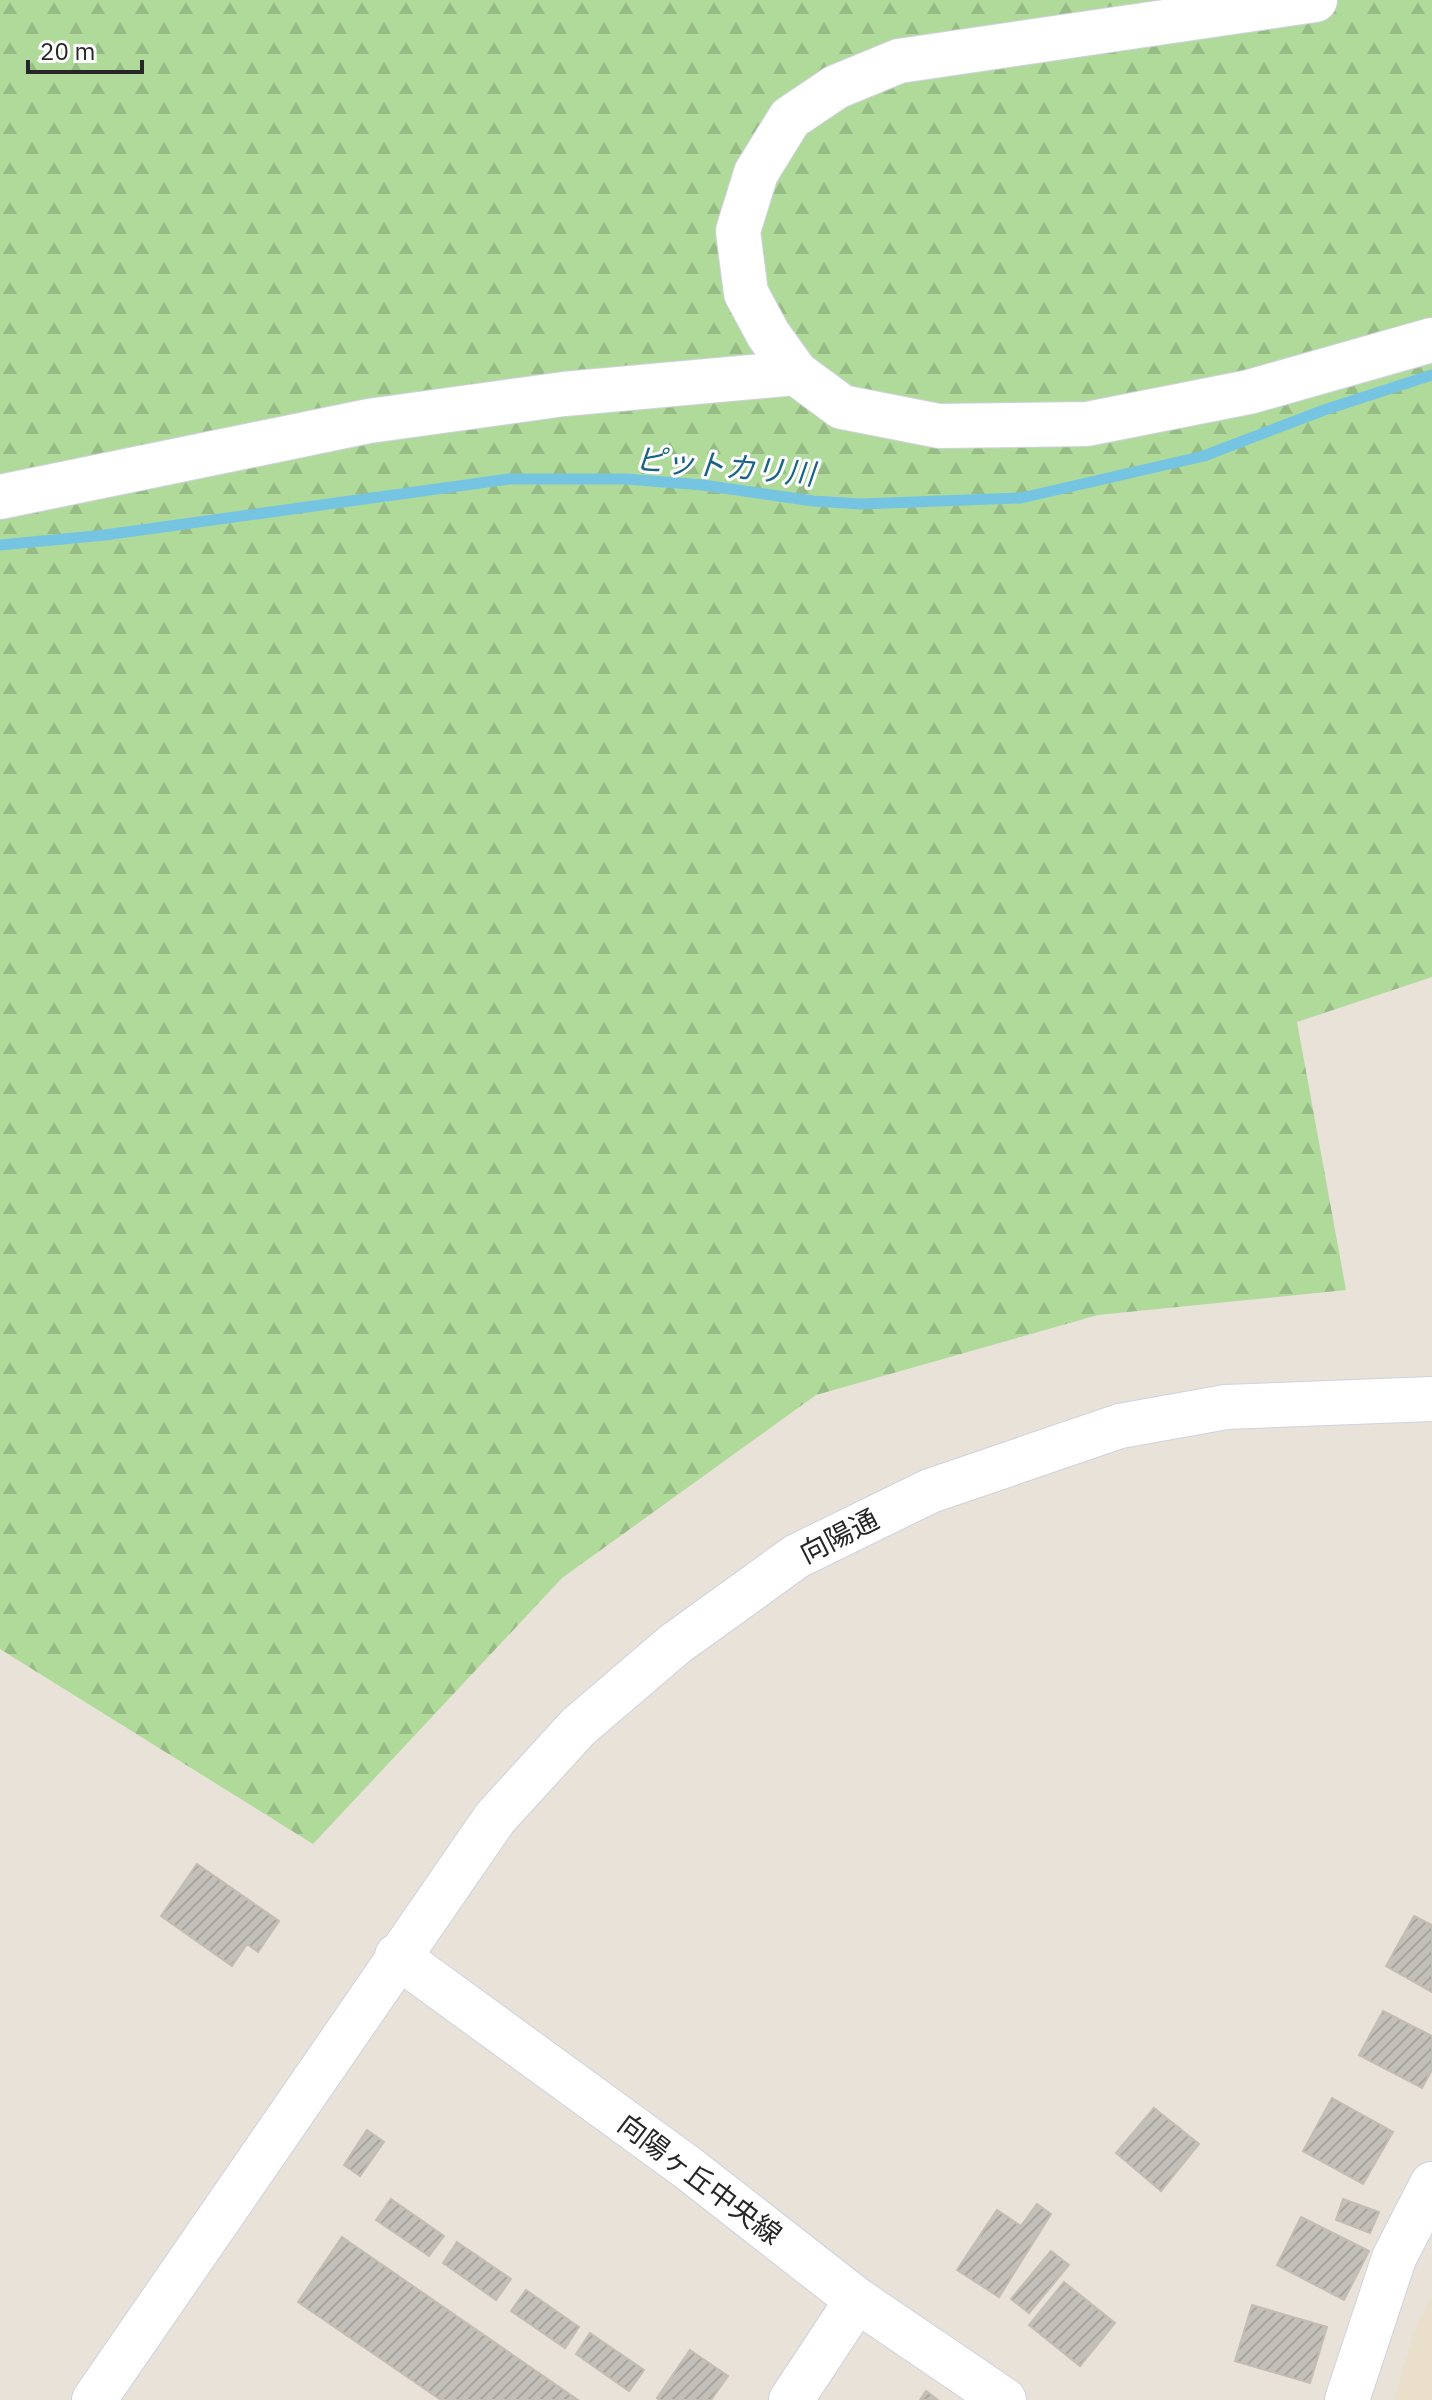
<svg xmlns="http://www.w3.org/2000/svg" width="1432" height="2400" font-family="'IBM Plex Sans','Noto Sans JP',sans-serif">
<defs>
<pattern id="forest-firs" width="22" height="20" patternUnits="userSpaceOnUse" patternTransform="scale(2)"><rect width="22" height="20" fill="#b0da9a"/><path d="M5 1l3.5 6h-7zM16 11l3.5 6h-7z" fill="#97bb85"/></pattern>
<pattern id="building-hatch" width="6" height="6" patternUnits="userSpaceOnUse" patternTransform="scale(2)"><rect width="6" height="6" fill="#c3bfb9"/><path d="M-1 1l2-2M0 6l6-6M5 7l2-2" fill="none" stroke="#a8a49f"/></pattern>
</defs>
<rect width="100%" height="100%" fill="#e8e2d9"/>
<path fill="#e9dfca" d="M 1432,2295 L 1432,2400 L 1394,2400 L 1415,2329 Z"/>
<path fill="url(#forest-firs)" d="M 0,0 L 1432,0 L 1432,977 L 1297,1022 L 1346,1290 L 1098,1315 L 816,1395 L 562,1578 L 313,1844 L 0,1649 Z"/>
<g fill="none" stroke-linecap="round" stroke-linejoin="round">
<path stroke="#75c5e2" stroke-width="11" d="M 0,545 L 105,535 L 509,479 L 626,479 L 703,485 L 813,501 L 861,504 L 1021,498 L 1204,456 L 1324,410 L 1432,375"/>
</g>
<path fill="url(#building-hatch)" stroke="#c3bdb4" stroke-width="2" d="M 197,1864 L 279,1921 L 258,1952 L 247,1944 L 232,1966 L 161,1916 Z
M 1414,1916 L 1432,1925 L 1432,1992 L 1386,1966 Z
M 1383,2011 L 1432,2036 L 1432,2070 L 1422,2088 L 1359,2055 Z
M 1332,2098 L 1393,2132 L 1363,2184 L 1303,2151 Z
M 1154,2108 L 1199,2144 L 1161,2191 L 1116,2153 Z
M 367,2130 L 384,2142 L 360,2176 L 344,2165 Z
M 391,2199 L 444,2236 L 429,2256 L 376,2220 Z
M 1343,2199 L 1379,2212 L 1370,2233 L 1336,2220 Z
M 1037,2204 L 1051,2214 L 999,2297 L 957,2270 L 997,2210 L 1021,2226 Z
M 1301,2217 L 1369,2251 L 1344,2300 L 1277,2265 Z
M 342,2237 L 578,2400 L 441,2400 L 298,2302 Z
M 457,2242 L 511,2279 L 496,2300 L 443,2263 Z
M 1051,2251 L 1069,2265 L 1029,2313 L 1011,2299 Z
M 1064,2282 L 1115,2323 L 1080,2366 L 1029,2325 Z
M 526,2290 L 579,2327 L 565,2348 L 511,2311 Z
M 1252,2305 L 1327,2327 L 1310,2383 L 1235,2361 Z
M 590,2333 L 644,2370 L 629,2391 L 576,2354 Z
M 690,2350 L 728,2376 L 711,2400 L 659,2400 L 657,2398 Z
M 926,2391 L 938,2400 L 920,2400 Z"/>
<g fill="none" stroke-linecap="round" stroke-linejoin="round">
<defs>
<path id="minor" d="M 1315,0 L 899,61 L 836,87 L 790,118 L 756,173 L 738,231 L 746,293 L 768,334 L 796,373 L 842,407 L 939,426 L 1087,424 L 1249,392 L 1432,340
M 0,497 L 369,421 L 564,394 L 796,373
M 397,1956 L 688,2168 L 857,2300 L 1004,2400
M 94,2400 L 495,1818 L 578,1727 L 675,1644 L 797,1556 L 930,1491 L 1120,1426 L 1226,1407 L 1432,1399
M 791,2400 L 857,2300
M 1347,2400 L 1394,2258 L 1432,2184"/>
</defs>
<use href="#minor" stroke="#cfd2df" stroke-width="46"/>
<use href="#minor" stroke="#fff" stroke-width="44"/>
</g>
<g text-anchor="middle" stroke-width="6" stroke-linejoin="round" paint-order="stroke">
<g font-size="28" fill="#272727" stroke="#fff">
<text transform="translate(839 1536) rotate(-27)" y="10">向陽通</text>
<text transform="translate(700 2179) rotate(37)" y="10">向陽ヶ丘中央線</text>
</g>
<g font-size="30" font-style="italic" fill="#196288" stroke="#fff">
<text transform="translate(725 467) rotate(5)" y="10">ピットカリ川</text>
</g>
</g>
<path d="M28 60v12h114v-12" fill="none" stroke="#272727" stroke-width="4"/>
<text x="40" y="60" font-size="24" fill="#272727" stroke="#ffffff" stroke-width="6" paint-order="stroke">20 m</text>
</svg>
